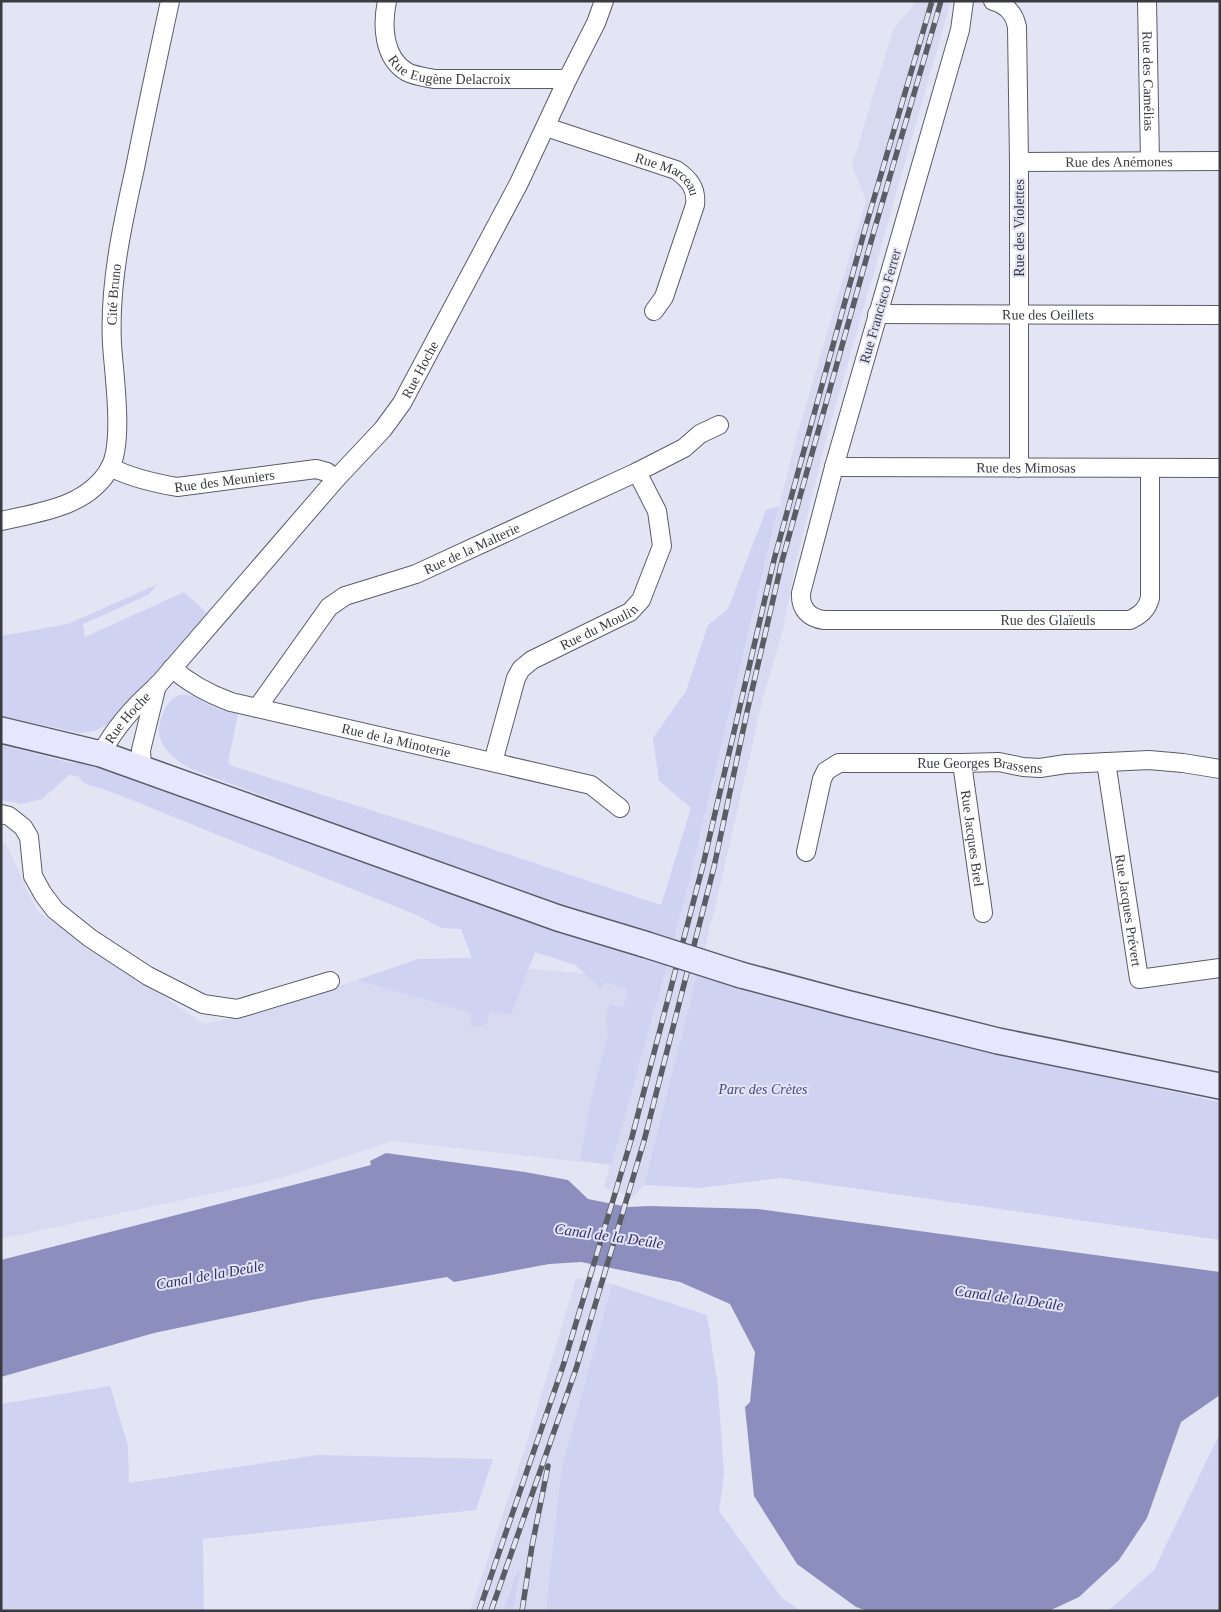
<svg xmlns="http://www.w3.org/2000/svg" width="1221" height="1612" font-family="Georgia,serif">
<rect width="100%" height="100%" fill="#e3e5f5"/>
<path fill="#d8daf2" d="M 917,1 L 951,1 L 823,451 L 796,562 L 783,630 L 763,698 L 716,904 L 644,1185 L 634,1197 L 604,1188 L 610,1165 L 392,1141 L 274,1180 L 1,1239 L 1,843 L 6,844 L 37,911 L 204,1024 L 279,1007 L 418,959 L 663,980 L 691,873 L 794,446 L 866,200 L 852,165 L 893,30 Z
M 576,1278 L 612,1284 L 561,1471 L 546,1611 L 513,1611 L 520,1571 L 516,1570 L 503,1611 L 470,1611 L 528,1439 Z"/>
<path fill="#d0d2f2" d="M 779,506 L 691,873 L 673,942 L 570,911 L 191,769 C 167,755 150,740 164,711 C 167,704 172,697 180,695 C 192,692 205,704 216,708 C 223,711 231,712 238,714 L 228,763 L 232,766 L 465,840 L 661,905 L 691,808 L 659,781 L 653,738 L 686,691 L 708,625 L 728,609 L 766,510 Z
M 158,584 L 148,595 L 83,624 L 85,637 L 184,592 L 208,614 L 163,665 L 107,725 L 94,731 L 80,733 L 1,716 L 1,636 L 68,624 Z
M 1,745 L 72,763 L 93,763 L 555,928 L 667,965 L 611,1165 L 580,1160 L 592,1095 L 608,1036 L 606,1017 L 609,1004 L 623,1008 L 628,990 L 605,982 L 602,989 L 575,965 L 535,952 L 511,1015 L 490,1011 L 487,1024 L 477,1027 L 470,1025 L 472,1013 L 357,980 L 418,959 L 472,958 L 461,929 L 441,928 L 419,916 L 117,794 L 84,783 L 78,776 L 69,775 L 42,799 L 22,804 L 1,800 Z
M 697,975 L 738,987 L 1003,1055 L 1220,1102 L 1220,1240 L 781,1178 L 700,1188 L 644,1185 Z
M 612,1284 L 707,1315 L 718,1387 L 724,1475 L 719,1511 L 782,1598 L 801,1611 L 546,1611 L 561,1471 Z
M 110,1386 L 128,1446 L 129,1483 L 318,1455 L 493,1459 L 476,1510 L 203,1539 L 204,1611 L 1,1611 L 1,1404 Z
M 1220,1433 L 1220,1611 L 1108,1611 L 1154,1570 Z
M 517,1570 L 520,1571 L 513,1611 L 503,1611 Z"/>
<path fill="#8c8ebe" d="M 386,1153 L 525,1172 L 568,1180 L 588,1199 L 628,1207 L 649,1206 L 758,1209 L 1220,1272 L 1220,1395 L 1181,1422 L 1147,1518 L 1119,1560 L 1079,1597 L 1049,1611 L 868,1611 L 856,1607 L 797,1564 L 754,1496 L 745,1407 L 750,1402 L 755,1352 L 730,1304 L 680,1282 L 581,1262 L 549,1264 L 454,1282 L 447,1277 L 311,1300 L 154,1333 L 1,1377 L 1,1260 L 371,1165 L 370,1161 Z"/>
<g fill="none" stroke-linecap="round" stroke-linejoin="round">
<defs>
<g id="street">
<path id="s1" d="M 387,1 C 382,25 383,58 407,72 C 415,76 425,77 434,79 L 562,79 L 568,78"/>
<path id="s2" d="M 964,1 L 960,30 L 834,467 L 801,593 C 800,609 809,618 824,620 L 1130,620 C 1140,615 1147,610 1150,598 L 1150,468"/>
<path d="M 993,1 C 1006,5 1014,12 1017,27 L 1019,162 L 1019,468"/>
<path id="s3" d="M 1147,1 L 1150,161"/>
<path id="s4" d="M 546,127 L 676,170 C 689,179 697,188 695,205 L 664,297 L 654,311"/>
<path id="s5" d="M 1019,162 L 1220,161"/>
<path id="s6" d="M 877,314 L 1220,315"/>
<path id="s7" d="M 110,467 C 131,478 154,483 177,487 L 316,469 L 327,472 L 336,479"/>
<path id="s8" d="M 834,467 L 1220,468"/>
<path id="s9" d="M 1,521 C 40,512 88,507 110,468 C 124,441 114,376 112,344 C 109,285 122,226 135,168 C 146,112 158,57 170,1"/>
<path id="s10" d="M 172,668 C 190,684 209,694 231,702 L 591,785 L 620,808"/>
<path id="s11" d="M 257,708 L 329,607 L 345,596 L 416,574 L 637,472 L 684,448 L 700,434 L 719,425"/>
<path id="s12" d="M 101,754 C 115,727 135,705 158,685 L 336,479 L 383,429 L 402,403 L 519,183 L 568,78 L 596,23 L 604,1"/>
<path id="s13" d="M 493,762 L 516,678 L 521,669 L 532,660 L 630,612 L 641,600 L 662,546 L 657,511 L 637,472"/>
<path id="s14" d="M 1106,762 L 1139,979 L 1220,968"/>
<path id="s15" d="M 962,763 L 983,913"/>
<path d="M 142,768 L 141,750 L 157,685"/>
<path d="M 1,814 L 9,816 L 23,827 L 29,837 L 33,876 L 43,894 L 55,910 L 90,938 L 148,976 L 203,1004 L 237,1009 L 330,981"/>
<path id="s16" d="M 806,852 L 822,779 L 826,771 L 839,763 L 962,763 L 999,762 L 1023,767 L 1040,768 L 1066,764 L 1149,760 L 1183,763 L 1220,769"/>
</g>
<path id="secondary" d="M 1,730 L 101,754 L 558,918 L 644,944
M 741,975 L 846,1003 L 998,1041 L 1220,1086"/>
</defs>
<use href="#street" stroke="#5b5c6a" stroke-width="20"/>
<use href="#secondary" stroke="#5b5c6a" stroke-width="28"/>
<use href="#street" stroke="#fff" stroke-width="18"/>
<use href="#secondary" stroke="#e6e7fe" stroke-width="25"/>
<defs>
<path id="rail" d="M 479,1611 L 564,1363 L 632,1137 L 703,865 L 774,560 L 800,465 L 865,229 L 932,1
M 491,1611 L 576,1369 L 644,1141 L 714,867 L 747,712 L 782,561 L 874,231 L 941,1
M 522,1611 L 532,1546 L 548,1466"/>
</defs>
<use href="#rail" stroke="#5b5d65" stroke-width="5.5"/>
<use href="#rail" stroke="#e3e5f5" stroke-width="4" stroke-dasharray="11" stroke-linecap="butt"/>
<defs>
<path id="secondary-bridge" d="M 644,944 L 741,975"/>
</defs>
<use href="#secondary-bridge" stroke="#5b5c6a" stroke-width="28" stroke-linecap="butt"/>
<use href="#secondary-bridge" stroke="#e6e7fe" stroke-width="25"/>
</g>
<g text-anchor="middle" stroke-width="4" stroke-linejoin="round" paint-order="stroke">
<g font-size="14" fill="#3a3b41" stroke="#e3e5f5">
<text dy="5" stroke="none"><textPath href="#s1" startOffset="120">Rue Eugène Delacroix</textPath></text>
<text dy="5" stroke="none"><textPath href="#s3" startOffset="80">Rue des Camélias</textPath></text>
<text dy="5" stroke="none"><textPath href="#s5" startOffset="100">Rue des Anémones</textPath></text>
<text dy="5" stroke="none"><textPath href="#s4" startOffset="132">Rue Marceau</textPath></text>
<text transform="translate(1019 228) rotate(-90)" y="5">Rue des Violettes</text>
<text dy="5" stroke="none"><textPath href="#s9" startOffset="300">Cité Bruno</textPath></text>
<text transform="translate(880 306) rotate(-74)" y="5">Rue Francisco Ferrer</text>
<text dy="5" stroke="none"><textPath href="#s6" startOffset="171">Rue des Oeillets</textPath></text>
<text dy="5" stroke="none"><textPath href="#s12" startOffset="501">Rue Hoche</textPath></text>
<text dy="5" stroke="none"><textPath href="#s8" startOffset="192">Rue des Mimosas</textPath></text>
<text dy="5" stroke="none"><textPath href="#s7" startOffset="118">Rue des Meuniers</textPath></text>
<text dy="5" stroke="none"><textPath href="#s11" startOffset="279">Rue de la Malterie</textPath></text>
<text dy="5" stroke="none"><textPath href="#s2" startOffset="878">Rue des Glaïeuls</textPath></text>
<text dy="5" stroke="none"><textPath href="#s13" startOffset="186">Rue du Moulin</textPath></text>
<text dy="5" stroke="none"><textPath href="#s12" startOffset="45">Rue Hoche</textPath></text>
<text dy="5" stroke="none"><textPath href="#s10" startOffset="238">Rue de la Minoterie</textPath></text>
<text dy="5" stroke="none"><textPath href="#s16" startOffset="240">Rue Georges Brassens</textPath></text>
<text dy="5" stroke="none"><textPath href="#s15" startOffset="76">Rue Jacques Brel</textPath></text>
<text dy="5" stroke="none"><textPath href="#s14" startOffset="150">Rue Jacques Prévert</textPath></text>
</g>
<g font-size="14" font-style="italic" fill="#474583" stroke="#e3e5f5">
<text x="763" y="1094">Parc des Crètes</text>
</g>
<g font-size="15" font-style="italic" fill="#322d69" stroke="#e3e5f5">
<text transform="translate(609 1236) rotate(8)" y="5">Canal de la Deûle</text>
<text transform="translate(210 1275) rotate(-10)" y="5">Canal de la Deûle</text>
<text transform="translate(1009 1298) rotate(8)" y="5">Canal de la Deûle</text>
</g>
</g>
<rect width="1221" height="1612" fill="none" stroke="#3a3b41" stroke-width="5"/>
</svg>
